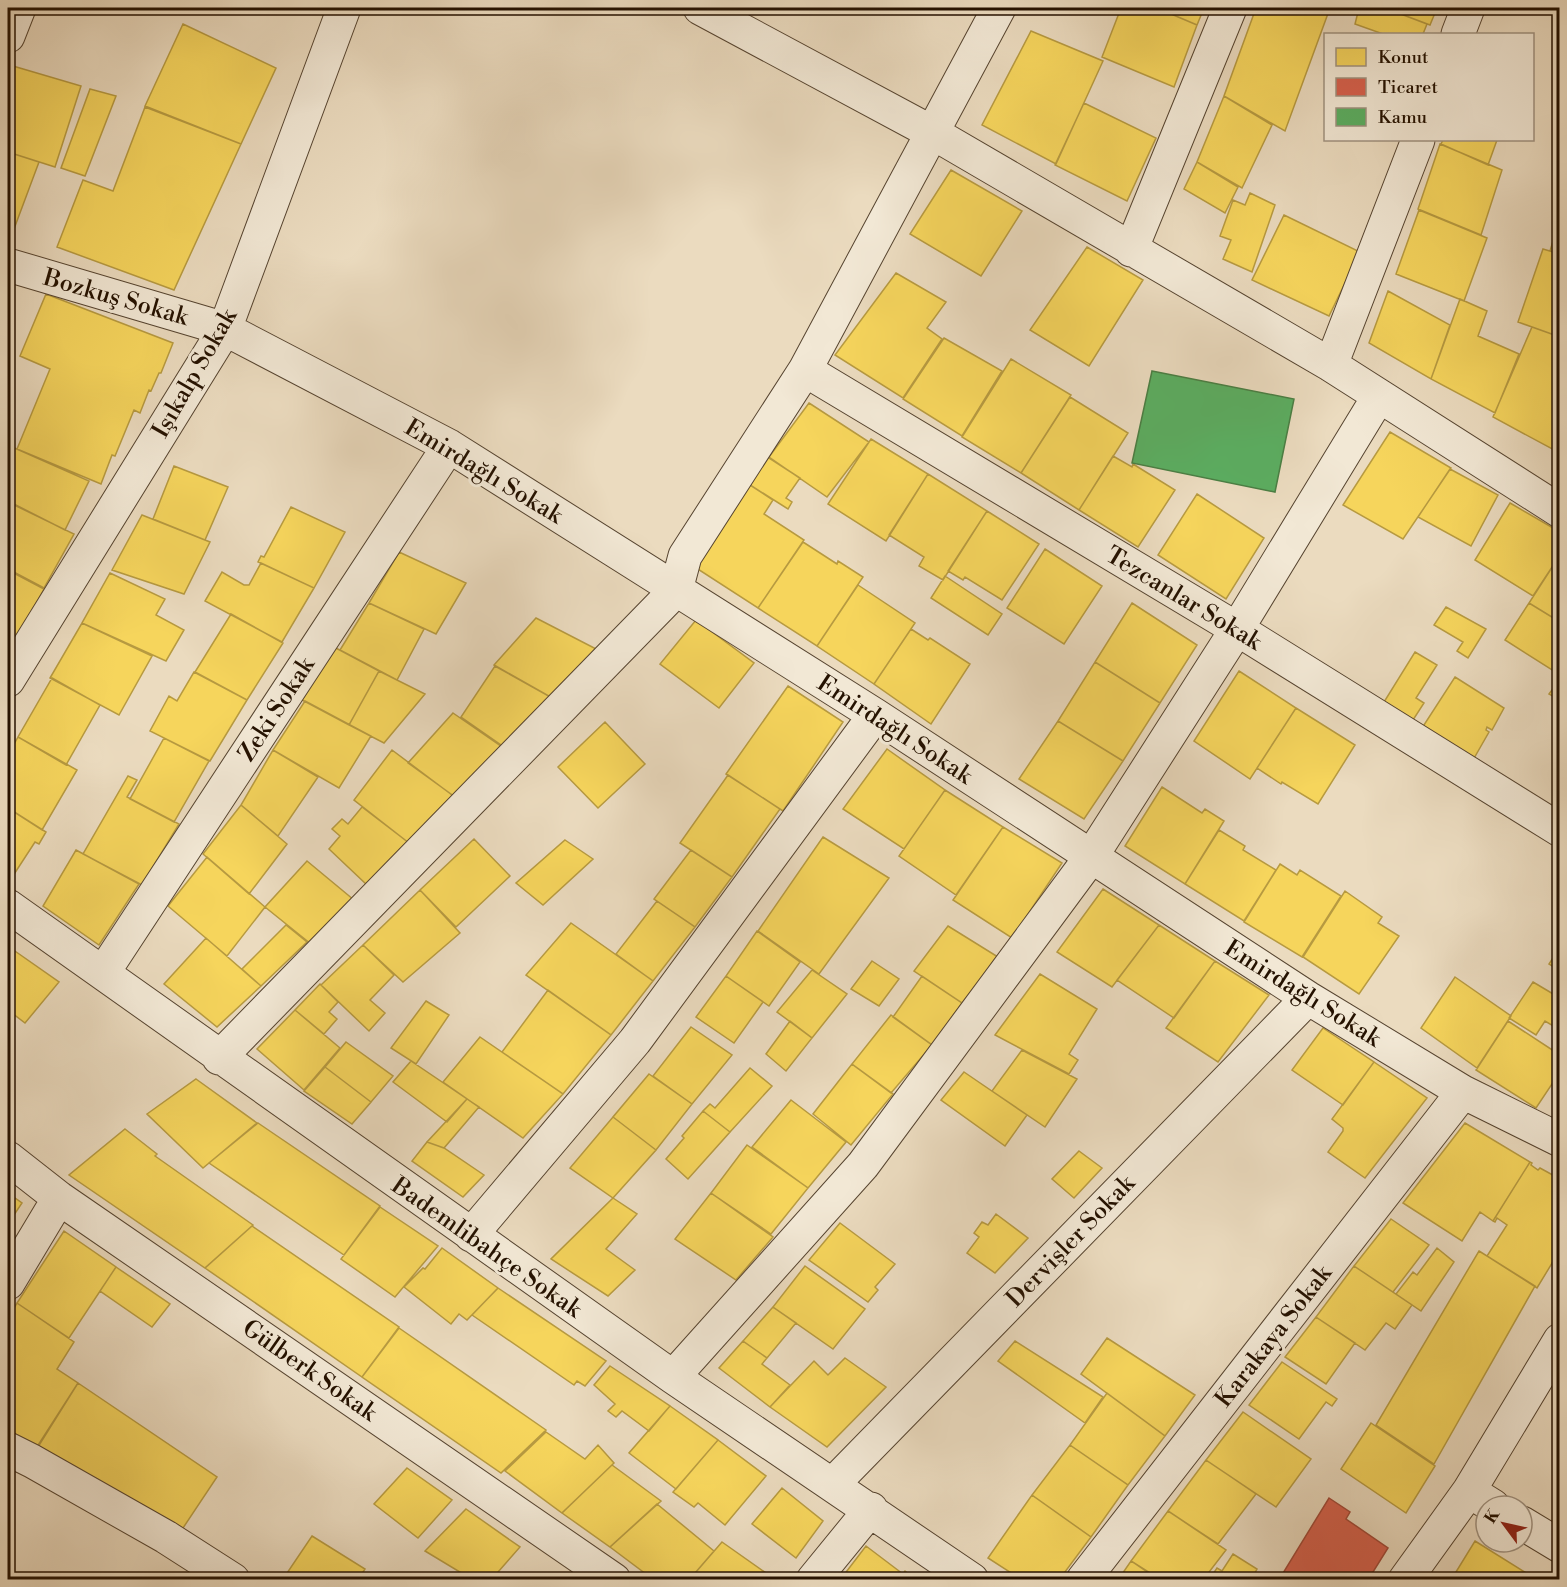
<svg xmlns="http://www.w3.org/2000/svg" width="1567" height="1587" font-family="'Libre Bodoni',serif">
<rect width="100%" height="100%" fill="#ebdbbf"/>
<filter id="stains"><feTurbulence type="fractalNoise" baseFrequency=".00333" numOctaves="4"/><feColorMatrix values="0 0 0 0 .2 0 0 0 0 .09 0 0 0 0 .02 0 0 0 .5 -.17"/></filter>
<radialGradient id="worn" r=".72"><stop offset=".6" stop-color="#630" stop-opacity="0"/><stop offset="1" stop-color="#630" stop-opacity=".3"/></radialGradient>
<path fill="#f6d55c" stroke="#b79a40" stroke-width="1.5" d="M 1121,8 L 1157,8 L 1197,25 L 1174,87 L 1102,57 Z
M 1157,8 L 1204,8 L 1197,25 Z
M 1256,8 L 1330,8 L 1285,131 L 1224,96 Z
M 1359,8 L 1385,8 L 1427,24 L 1423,34 L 1383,34 L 1355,24 Z
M 1385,8 L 1437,8 L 1430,25 Z
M 183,24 L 276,68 L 241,144 L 145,106 Z
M 1031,31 L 1103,61 L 1056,164 L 982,125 Z
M 13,66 L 81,86 L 55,167 L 8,152 L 8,80 Z
M 90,89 L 116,96 L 85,176 L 61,168 Z
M 1224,96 L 1272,125 L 1242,188 L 1197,162 Z
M 1084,103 L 1156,138 L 1127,201 L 1055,165 Z
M 145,107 L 241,144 L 174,290 L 57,247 L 83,180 L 113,191 Z
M 1443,140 L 1497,140 L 1488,165 L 1441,144 Z
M 1440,144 L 1502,170 L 1481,235 L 1418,209 Z
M 8,152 L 39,162 L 14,229 L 8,226 Z
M 1197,162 L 1238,187 L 1225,213 L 1184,189 Z
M 951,170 L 1022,211 L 981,276 L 910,234 Z
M 1250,193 L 1275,205 L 1252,272 L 1223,259 L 1231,240 L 1220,236 L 1233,200 L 1245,205 Z
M 1419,210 L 1487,238 L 1464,301 L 1396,274 Z
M 1284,215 L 1360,252 L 1329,316 L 1252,280 Z
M 1560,218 L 1560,254 L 1550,251 Z
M 1087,247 L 1143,280 L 1089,366 L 1030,330 Z
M 1543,249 L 1560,254 L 1560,337 L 1518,322 Z
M 896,273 L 946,302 L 927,328 L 942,339 L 903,398 L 835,355 Z
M 1388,291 L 1450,325 L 1431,379 L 1369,343 Z
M 46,294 L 173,343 L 161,373 L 159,373 L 151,391 L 149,390 L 140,413 L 134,410 L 115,456 L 112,455 L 101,484 L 17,449 L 50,369 L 20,356 Z
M 1460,299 L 1487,311 L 1478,336 L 1519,354 L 1495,413 L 1431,379 Z
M 1532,327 L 1560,337 L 1560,437 L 1556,451 L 1493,417 Z
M 944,338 L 1002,371 L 962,436 L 903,399 Z
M 1011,359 L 1071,395 L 1021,473 L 962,437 Z
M 1070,397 L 1128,433 L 1079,510 L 1021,473 Z
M 809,403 L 869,442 L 827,497 L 769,457 Z
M 1390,432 L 1451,468 L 1403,539 L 1343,505 Z
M 871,439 L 928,474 L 886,541 L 828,504 Z
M 10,446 L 89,481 L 65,530 L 8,501 L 8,451 Z
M 766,456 L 800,478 L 786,498 L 792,502 L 788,509 L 747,483 Z
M 1113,456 L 1132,467 L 1133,464 L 1175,490 L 1138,547 L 1079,510 Z
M 174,466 L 228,487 L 205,540 L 153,519 Z
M 1450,469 L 1498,495 L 1471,546 L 1418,517 Z
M 928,474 L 987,511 L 943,580 L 919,566 L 924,557 L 889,535 Z
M 747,483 L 773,500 L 764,514 L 804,540 L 758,608 L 690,564 Z
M 1197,494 L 1264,538 L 1226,599 L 1158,555 Z
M 8,502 L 74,534 L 44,588 L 8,569 Z
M 1510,503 L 1560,532 L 1560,555 L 1533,596 L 1475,560 Z
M 291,507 L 345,532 L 314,588 L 258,562 L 261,556 L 264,557 Z
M 987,511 L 1039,544 L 1002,600 L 965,577 L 963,580 L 948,571 Z
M 142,515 L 210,542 L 184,594 L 112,570 Z
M 803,542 L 837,564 L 838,561 L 863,577 L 817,646 L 758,608 Z
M 1045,549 L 1102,586 L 1064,644 L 1007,608 Z
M 399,552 L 466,583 L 436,634 L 369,603 Z
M 1560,555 L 1560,622 L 1529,603 Z
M 261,563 L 314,588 L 282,642 L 205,601 L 222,572 L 244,585 L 249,585 Z
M 8,570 L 44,589 L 14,643 L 8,639 Z
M 110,573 L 165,599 L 156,615 L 184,630 L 166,661 L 82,623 Z
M 945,576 L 1002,614 L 988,635 L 931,598 Z
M 858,585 L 915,623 L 874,684 L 817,646 Z
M 369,603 L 424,629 L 397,680 L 340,650 Z
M 1132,603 L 1197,645 L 1160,703 L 1095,662 Z
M 1529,603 L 1560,622 L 1560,675 L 1505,640 Z
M 1446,607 L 1486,629 L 1468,658 L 1457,651 L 1463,642 L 1434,625 Z
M 231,614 L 283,643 L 247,700 L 195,672 Z
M 536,618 L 600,651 L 554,699 L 494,665 Z
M 696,620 L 754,663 L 719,708 L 660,664 Z
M 82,623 L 152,656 L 119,715 L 50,678 Z
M 911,629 L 928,640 L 930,638 L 970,664 L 931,724 L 874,684 Z
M 334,647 L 379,671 L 349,725 L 302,700 Z
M 1415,652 L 1437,665 L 1416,698 L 1424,703 L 1413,720 L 1384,702 Z
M 1095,662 L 1160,703 L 1123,761 L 1058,721 Z
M 495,666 L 554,699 L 507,749 L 461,717 Z
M 379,671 L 425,694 L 384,743 L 349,725 Z
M 1239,671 L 1296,708 L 1250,779 L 1194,741 Z
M 194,672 L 247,700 L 210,761 L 150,731 L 169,696 L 177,701 Z
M 1455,677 L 1504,708 L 1492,730 L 1487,727 L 1486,730 L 1489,732 L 1473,760 L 1422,728 Z
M 52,678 L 100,705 L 66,765 L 18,737 Z
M 1560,679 L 1560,700 L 1549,694 Z
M 788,686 L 843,722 L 783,811 L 726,774 Z
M 305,701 L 371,736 L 339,788 L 273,750 Z
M 1296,708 L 1355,745 L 1318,804 L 1282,782 L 1281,784 L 1257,768 Z
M 453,713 L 505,749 L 458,799 L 408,763 Z
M 1058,721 L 1123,761 L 1084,819 L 1019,779 Z
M 605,722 L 645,764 L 598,808 L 558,767 Z
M 18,737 L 77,770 L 42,830 L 8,808 L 8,755 Z
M 164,738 L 209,761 L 174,822 L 130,799 Z
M 887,749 L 945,790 L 904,849 L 843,809 Z
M 273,750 L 318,777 L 278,836 L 241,805 Z
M 392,750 L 456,798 L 409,843 L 354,800 Z
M 728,775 L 780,809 L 732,877 L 680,843 Z
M 128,776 L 137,780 L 127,797 L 179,824 L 142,885 L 83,854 Z
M 1162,787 L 1202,813 L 1205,809 L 1224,821 L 1185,884 L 1125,846 Z
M 945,790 L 1003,827 L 956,895 L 899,856 Z
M 241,805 L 287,844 L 249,894 L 203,854 Z
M 362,807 L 409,843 L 367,885 L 329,849 L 340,836 L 332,829 L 342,819 L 348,824 Z
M 8,808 L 46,832 L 39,844 L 35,842 L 9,882 Z
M 1003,827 L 1062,863 L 1012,938 L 953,900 Z
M 1219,830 L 1245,846 L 1243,850 L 1276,870 L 1244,921 L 1185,884 Z
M 823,837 L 889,878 L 819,974 L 758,931 Z
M 474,839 L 510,876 L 456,927 L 420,890 Z
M 565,840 L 593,859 L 543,905 L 516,883 Z
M 76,850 L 139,884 L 99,945 L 43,906 Z
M 691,850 L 732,877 L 695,927 L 654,899 Z
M 207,857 L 265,907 L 227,956 L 168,906 Z
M 307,861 L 354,900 L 311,944 L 265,907 Z
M 1280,864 L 1297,875 L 1300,870 L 1341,896 L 1302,957 L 1244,922 Z
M 1103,889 L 1159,925 L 1112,987 L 1057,952 Z
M 420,890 L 460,933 L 403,982 L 363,945 Z
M 1345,891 L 1382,917 L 1378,923 L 1399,936 L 1359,994 L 1303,957 Z
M 657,901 L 695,927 L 653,981 L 616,954 Z
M 571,923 L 653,981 L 611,1035 L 526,975 Z
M 286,925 L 307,942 L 261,986 L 242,969 Z
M 1159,925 L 1215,961 L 1174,1018 L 1117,980 Z
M 948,926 L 998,957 L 962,1003 L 914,971 Z
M 757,931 L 800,962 L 769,1006 L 726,976 Z
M 206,938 L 261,986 L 217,1027 L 164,984 Z
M 363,945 L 394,975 L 370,1000 L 385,1013 L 369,1031 L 321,985 Z
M 1560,947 L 1560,971 L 1549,964 Z
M 12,949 L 59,982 L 25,1023 L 8,1010 L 8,954 Z
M 872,961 L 899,979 L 879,1006 L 851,989 Z
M 1215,961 L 1269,995 L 1218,1062 L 1166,1028 Z
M 812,970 L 847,994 L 812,1038 L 777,1012 Z
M 1040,974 L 1097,1009 L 1069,1054 L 1078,1060 L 1069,1074 L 995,1035 Z
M 726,976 L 763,1002 L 734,1043 L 696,1017 Z
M 922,976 L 962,1003 L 932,1045 L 893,1017 Z
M 1455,977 L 1511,1016 L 1477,1068 L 1421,1028 Z
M 1533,982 L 1560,998 L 1560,1030 L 1545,1021 L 1536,1035 L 1509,1018 Z
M 320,984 L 338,1002 L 329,1012 L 337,1019 L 324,1034 L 295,1010 Z
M 548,990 L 611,1035 L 563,1094 L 502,1052 Z
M 426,1001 L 449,1015 L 416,1064 L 391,1048 Z
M 295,1010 L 340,1048 L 304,1090 L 257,1049 Z
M 891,1015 L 932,1045 L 891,1093 L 852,1064 Z
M 790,1021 L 812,1038 L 786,1071 L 766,1054 Z
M 1508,1021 L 1560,1055 L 1560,1072 L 1536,1108 L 1476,1070 Z
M 691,1027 L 732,1055 L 692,1104 L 653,1076 Z
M 1323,1028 L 1374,1062 L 1343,1105 L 1292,1070 Z
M 480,1037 L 563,1094 L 523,1138 L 443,1082 Z
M 346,1042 L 393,1076 L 371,1102 L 325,1067 Z
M 1022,1050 L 1077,1079 L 1045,1127 L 992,1091 Z
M 411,1061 L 467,1099 L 447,1122 L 393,1082 Z
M 1374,1062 L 1427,1098 L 1365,1178 L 1328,1152 L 1343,1131 L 1343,1128 L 1332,1119 Z
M 852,1064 L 893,1094 L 851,1145 L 813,1114 Z
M 325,1067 L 371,1102 L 352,1124 L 304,1091 Z
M 750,1068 L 772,1086 L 730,1132 L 703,1111 L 710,1104 L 715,1108 Z
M 964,1072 L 1027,1115 L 1005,1146 L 941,1100 Z
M 649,1074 L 692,1104 L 656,1150 L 613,1117 Z
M 196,1079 L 257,1123 L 203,1168 L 147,1114 Z
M 467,1099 L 479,1107 L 444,1148 L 427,1142 Z
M 791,1100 L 846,1142 L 808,1188 L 752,1147 Z
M 703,1111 L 730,1132 L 688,1179 L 666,1159 L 684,1138 L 682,1136 Z
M 613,1117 L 656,1150 L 613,1198 L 570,1168 Z
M 258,1123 L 380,1206 L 344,1255 L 209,1163 Z
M 1465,1123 L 1530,1162 L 1493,1221 L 1480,1212 L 1462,1241 L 1403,1203 Z
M 125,1129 L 157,1154 L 155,1156 L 253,1225 L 205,1268 L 69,1175 Z
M 427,1142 L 444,1148 L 484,1175 L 463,1197 L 412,1161 Z
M 747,1145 L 808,1188 L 771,1234 L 711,1193 Z
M 1079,1151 L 1102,1168 L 1074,1198 L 1052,1179 Z
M 1530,1162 L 1532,1163 L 1531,1165 L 1538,1170 L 1540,1168 L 1560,1179 L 1560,1250 L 1537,1288 L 1487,1256 L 1507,1225 L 1497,1218 L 1495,1222 L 1493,1221 Z
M 8,1193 L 22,1203 L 8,1224 Z
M 711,1193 L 773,1237 L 736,1280 L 675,1239 Z
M 613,1198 L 637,1214 L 606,1249 L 635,1270 L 608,1296 L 551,1259 Z
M 380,1207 L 438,1246 L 395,1297 L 341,1259 Z
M 996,1214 L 1028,1238 L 995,1273 L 967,1253 L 979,1237 L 974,1233 L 982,1222 L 988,1225 Z
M 1391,1219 L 1429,1245 L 1393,1292 L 1354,1266 Z
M 840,1223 L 895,1264 L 875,1287 L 878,1290 L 868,1302 L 809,1260 Z
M 252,1226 L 399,1327 L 362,1377 L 205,1268 Z
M 64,1231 L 116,1267 L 69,1338 L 17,1303 Z
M 442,1248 L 498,1288 L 467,1320 L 459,1314 L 451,1324 L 404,1287 L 423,1268 L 425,1269 Z
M 1437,1248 L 1454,1262 L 1421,1311 L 1396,1294 L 1413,1272 L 1417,1275 Z
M 1479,1251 L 1535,1286 L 1434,1464 L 1376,1425 Z
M 805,1266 L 865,1309 L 833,1349 L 773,1307 Z
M 1354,1266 L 1412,1305 L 1395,1329 L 1386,1323 L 1365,1350 L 1316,1317 Z
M 116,1267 L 170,1304 L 152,1327 L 100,1291 Z
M 498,1288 L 606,1361 L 585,1386 L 577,1381 L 574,1385 L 472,1315 Z
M 17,1303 L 74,1342 L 57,1369 L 78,1383 L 35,1450 L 8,1433 L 8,1318 Z
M 773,1307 L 796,1323 L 767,1358 L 743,1341 Z
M 1316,1317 L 1355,1343 L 1326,1384 L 1285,1357 Z
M 399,1328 L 546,1430 L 501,1473 L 362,1377 Z
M 1107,1338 L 1195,1395 L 1165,1436 L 1081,1374 Z
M 743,1341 L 767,1358 L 762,1364 L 790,1385 L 770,1407 L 719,1368 Z
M 1015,1341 L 1103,1397 L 1085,1423 L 998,1361 Z
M 845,1358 L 886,1387 L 827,1447 L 770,1407 L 814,1361 L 828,1375 Z
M 1282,1362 L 1337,1399 L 1332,1406 L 1326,1402 L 1299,1439 L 1249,1405 Z
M 610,1366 L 670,1406 L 649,1431 L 622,1411 L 616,1417 L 608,1411 L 615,1404 L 594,1385 Z
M 78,1383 L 217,1477 L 177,1537 L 36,1450 Z
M 1107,1393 L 1165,1436 L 1128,1485 L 1070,1445 Z
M 670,1406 L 718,1440 L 676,1489 L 629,1453 Z
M 1243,1412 L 1311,1459 L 1276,1507 L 1206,1460 Z
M 1371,1423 L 1435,1466 L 1406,1513 L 1341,1469 Z
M 546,1432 L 585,1459 L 598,1445 L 614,1463 L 562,1513 L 505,1471 Z
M 718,1440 L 766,1476 L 725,1525 L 698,1503 L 694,1507 L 673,1492 Z
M 1070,1445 L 1128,1485 L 1091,1537 L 1032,1495 Z
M 1206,1460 L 1256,1494 L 1218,1544 L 1168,1511 Z
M 612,1465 L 661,1501 L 610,1547 L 562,1513 Z
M 407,1468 L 452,1500 L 418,1538 L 374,1504 Z
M 782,1488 L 823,1521 L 796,1558 L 752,1524 Z
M 1032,1495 L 1091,1537 L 1059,1580 L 1022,1580 L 988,1558 Z
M 657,1504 L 714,1551 L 689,1580 L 654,1580 L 610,1547 Z
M 466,1509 L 520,1547 L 491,1580 L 473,1580 L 425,1551 Z
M 1168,1511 L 1226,1550 L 1203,1580 L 1161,1580 L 1131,1561 Z
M 312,1536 L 365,1569 L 358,1580 L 283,1579 Z
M 1475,1541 L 1536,1579 L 1536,1580 L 1451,1580 Z
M 722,1542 L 776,1580 L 689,1580 Z
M 866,1546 L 903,1574 L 905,1571 L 916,1580 L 840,1580 Z
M 1233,1554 L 1257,1569 L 1251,1580 L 1209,1580 L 1217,1568 L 1222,1571 Z
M 1131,1561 L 1159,1580 L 1118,1580 Z"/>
<path fill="#d6604d" stroke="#a14836" stroke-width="1.5" d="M 1329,1498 L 1350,1512 L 1346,1519 L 1388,1548 L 1368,1580 L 1283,1580 L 1280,1578 Z"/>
<path fill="#5aae61" stroke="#4a7f44" stroke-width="1.5" d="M 1152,371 L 1294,399 L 1275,492 L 1132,463 Z"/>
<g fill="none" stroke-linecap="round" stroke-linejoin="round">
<defs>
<path id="street" d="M 700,8 L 933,133 L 1331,365 L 1560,511
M 1458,34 L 1468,8
M 8,36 L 19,8
M 1131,250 L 1230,8
M 8,265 L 225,329 L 449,446 L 875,715 L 1308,998 L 1463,1092 L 1560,1140
M 1331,365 L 1418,140
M 805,370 L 1237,629 L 1560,830
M 8,680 L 225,329 L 344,8
M 8,906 L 673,1377 L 972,1580
M 103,973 L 449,446
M 219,1058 L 676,590 L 685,556 L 805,370 L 999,8
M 8,1158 L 59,1198 L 614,1580
M 471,1235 L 635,1041 L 875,715
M 8,1283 L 59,1198
M 673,1377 L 863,1165 L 1091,857 L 1237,629 L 1379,396
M 8,1449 L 32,1461 L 166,1537 L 233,1580
M 833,1484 L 1308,998
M 1469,1491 L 1493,1506
M 1522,1523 L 1560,1546
M 813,1580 L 871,1509
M 1083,1580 L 1463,1092
M 1405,1580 L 1469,1491 L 1560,1340"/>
</defs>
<use href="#street" stroke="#564430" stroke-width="35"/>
<use href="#street" stroke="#f2e8d5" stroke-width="33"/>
</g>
<g text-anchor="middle" stroke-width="6" stroke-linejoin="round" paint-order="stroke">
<g font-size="24" fill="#241100" stroke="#f2e8d5">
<text transform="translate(116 297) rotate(16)" y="8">Bozkuş Sokak</text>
<text transform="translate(194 373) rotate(-60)" y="8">Işıkalp Sokak</text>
<text transform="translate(484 471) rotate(31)" y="8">Emirdağlı Sokak</text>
<text transform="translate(1184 598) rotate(31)" y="8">Tezcanlar Sokak</text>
<text transform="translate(276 709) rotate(-57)" y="8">Zeki Sokak</text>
<text transform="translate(895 729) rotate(33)" y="8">Emirdağlı Sokak</text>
<text transform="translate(1303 993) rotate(32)" y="8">Emirdağlı Sokak</text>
<text transform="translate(1070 1241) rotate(-46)" y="8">Dervişler Sokak</text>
<text transform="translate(487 1247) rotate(35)" y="8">Bademlibahçe Sokak</text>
<text transform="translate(1273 1336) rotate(-52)" y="8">Karakaya Sokak</text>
<text transform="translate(310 1370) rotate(35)" y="8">Gülberk Sokak</text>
</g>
</g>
<rect width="1567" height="1587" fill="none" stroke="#ebdbbf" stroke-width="30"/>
<rect x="9" y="9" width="1549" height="1569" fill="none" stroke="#241100" stroke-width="3"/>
<rect x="15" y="15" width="1537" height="1557" fill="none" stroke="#241100" stroke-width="1.5"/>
<rect x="1324" y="33" width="210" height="108" fill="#f2e8d5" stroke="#a09280" stroke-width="1.5"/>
<rect x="1336" y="48" width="30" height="18" fill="#f6d55c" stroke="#a09280" stroke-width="1.5"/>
<text x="1378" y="63" font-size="18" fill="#241100">Konut</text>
<rect x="1336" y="78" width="30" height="18" fill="#d6604d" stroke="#a09280" stroke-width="1.5"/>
<text x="1378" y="93" font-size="18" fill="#241100">Ticaret</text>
<rect x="1336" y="108" width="30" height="18" fill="#5aae61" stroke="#a09280" stroke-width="1.5"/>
<text x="1378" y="123" font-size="18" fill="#241100">Kamu</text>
<g transform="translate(1504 1524) rotate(303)"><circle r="28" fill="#f2e8d5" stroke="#a09280" stroke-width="1.5"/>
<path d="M0-4.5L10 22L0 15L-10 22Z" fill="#8f2418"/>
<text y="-9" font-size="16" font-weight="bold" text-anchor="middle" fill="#241100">K</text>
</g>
<rect width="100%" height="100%" filter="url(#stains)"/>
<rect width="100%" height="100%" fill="url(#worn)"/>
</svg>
